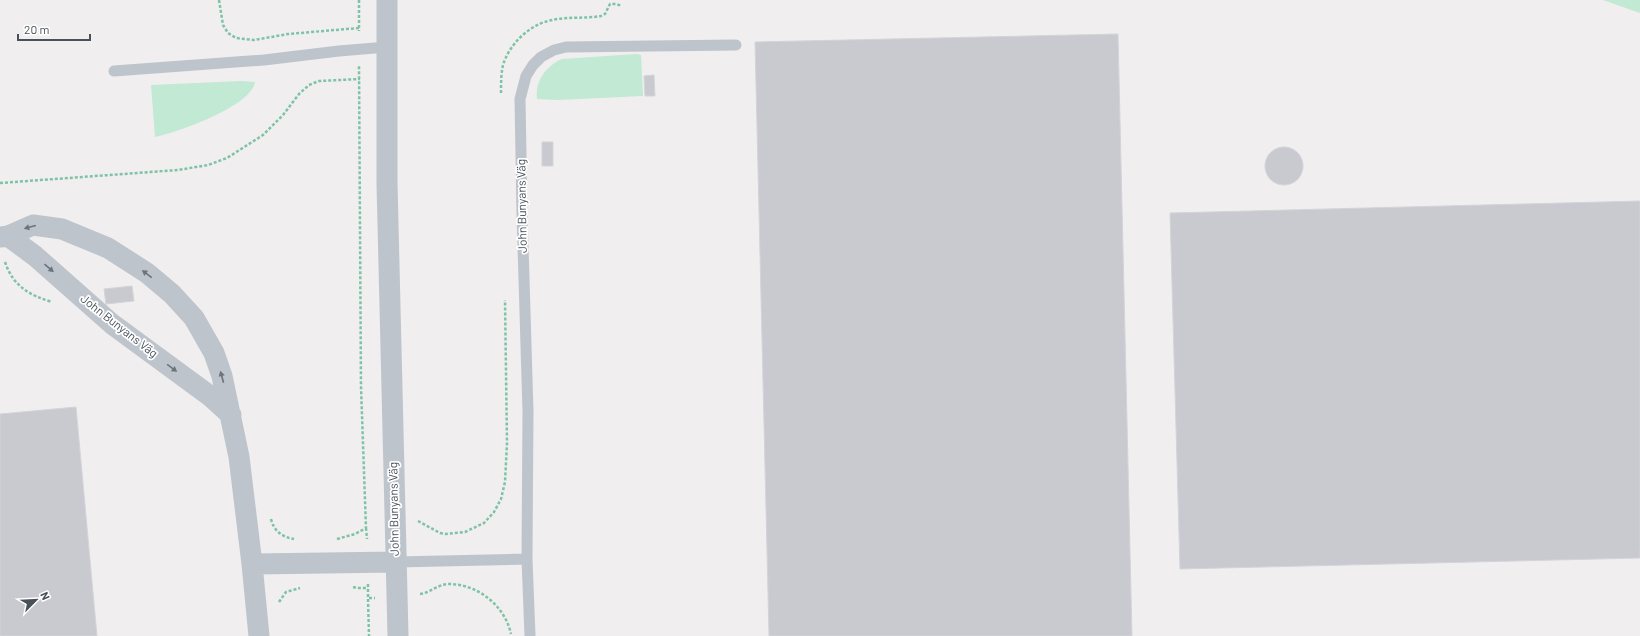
<svg xmlns="http://www.w3.org/2000/svg" width="1640" height="636" font-family="Barlow,sans-serif">
<rect width="100%" height="100%" fill="#f0eeee"/>
<path fill="#c1e9d4" d="M 1603,0 L 1640,0 L 1640,13 Z
M 637,54 L 641,55 L 643,96 L 558,100 L 537,99 C 535,81 546,66 562,59 Z
M 242,81 L 255,82 C 252,106 176,133 155,137 L 151,85 Z"/>
<path fill="#c9cad0" stroke="#d3d4d9" d="M 1118,34 L 1132,636 L 769,636 L 755,42 Z
M 654,75 L 655,96 L 645,96 L 644,76 Z
M 542,142 L 553,142 L 553,166 L 542,166 Z
M1265 166a19 19 0 1 1 38 0a19 19 0 1 1-38 0Z
M 1640,201 L 1640,558 L 1180,569 L 1170,213 Z
M 132,286 L 134,301 L 106,304 L 104,289 Z
M 76,407 L 97,636 L 0,636 L 0,414 Z"/>
<g fill="none" stroke-linecap="round" stroke-linejoin="round">
<path stroke="#7dc3a6" stroke-width="2.5" stroke-dasharray="3 2" stroke-linecap="butt" d="M 219,0 L 223,25 L 228,33 L 236,38 L 254,40 L 288,34 L 359,28
M 359,0 L 359,31
M 501,93 C 501,84 501,74 503,65 C 509,45 528,26 548,21 C 565,16 584,19 601,16 L 605,14 L 610,4 L 616,4 L 622,6
M 0,183 L 178,170 L 208,165 L 227,158 L 263,135 L 283,115 L 299,94 L 309,85 L 319,81 L 360,79
M 5,262 C 13,286 29,295 52,302
M 271,519 C 274,531 282,537 294,539
M 418,521 L 440,533 L 446,534 L 465,532 L 484,523 L 494,512 L 501,499 L 505,482 L 507,443 L 505,300
M 366,528 L 367,539
M 337,539 L 355,534 L 366,528 L 361,387 L 359,66
M 368,584 L 368,598 L 375,598
M 353,587 L 357,588 L 368,588
M 420,594 C 430,593 438,584 449,584 C 478,584 505,606 511,634
M 368,599 L 369,636
M 279,602 L 286,592 L 300,588"/>
<path stroke="#bec4cb" stroke-width="11" d="M 114,71 L 264,60 L 339,51 L 387,47
M 527,559 L 528,411 L 522,213 L 520,99 L 526,76 L 533,65 L 541,57 L 554,50 L 566,47 L 736,45
M 396,562 L 527,559 L 530,636"/>
<path stroke="#bec4cb" stroke-width="21" d="M 387,0 L 387,183 L 398,636
M 8,236 L 35,256 L 112,324 L 210,396 L 231,415
M 0,237 L 8,236 L 33,225 L 62,229 L 108,248 L 147,273 L 172,294 L 194,318 L 214,353 L 222,376 L 239,457 L 252,564 L 396,562
M 252,564 L 259,636"/>
</g>
<defs><path id="oneway-solid" d="M-6-.8H1V-3.2L6.5 0L1 3.2V.8H-6Z"/></defs>
<g fill="#6b737b">
<use href="#oneway-solid" transform="translate(30 227) rotate(165)"/>
<use href="#oneway-solid" transform="translate(49 268) rotate(41)"/>
<use href="#oneway-solid" transform="translate(147 274) rotate(-143)"/>
<use href="#oneway-solid" transform="translate(172 368) rotate(36)"/>
<use href="#oneway-solid" transform="translate(222 377) rotate(-105)"/>
</g>
<g text-anchor="middle" stroke-width="3.5" stroke-linejoin="round" paint-order="stroke">
<g font-size="12" fill="#485059" stroke="#fff">
<text transform="translate(522 206) rotate(-91)" y="4">John Bunyans Väg</text>
<text transform="translate(119 326) rotate(38)" y="4">John Bunyans Väg</text>
<text transform="translate(394 509) rotate(-91)" y="4">John Bunyans Väg</text>
</g>
</g>
<g transform="translate(36 600) rotate(66)" stroke="#ffffff" stroke-width="3" paint-order="stroke">
<path d="M0-3L7 15L0 10L-7 15Z" fill="#485059"/>
<text y="-6" font-size="11" font-weight="bold" text-anchor="middle" fill="#485059">N</text>
</g>
<path d="M18 34v6h72v-6" fill="none" stroke="#485059" stroke-width="2"/>
<text x="24" y="34" font-size="12" fill="#485059" stroke="#ffffff" stroke-width="3" paint-order="stroke">20 m</text>
</svg>
